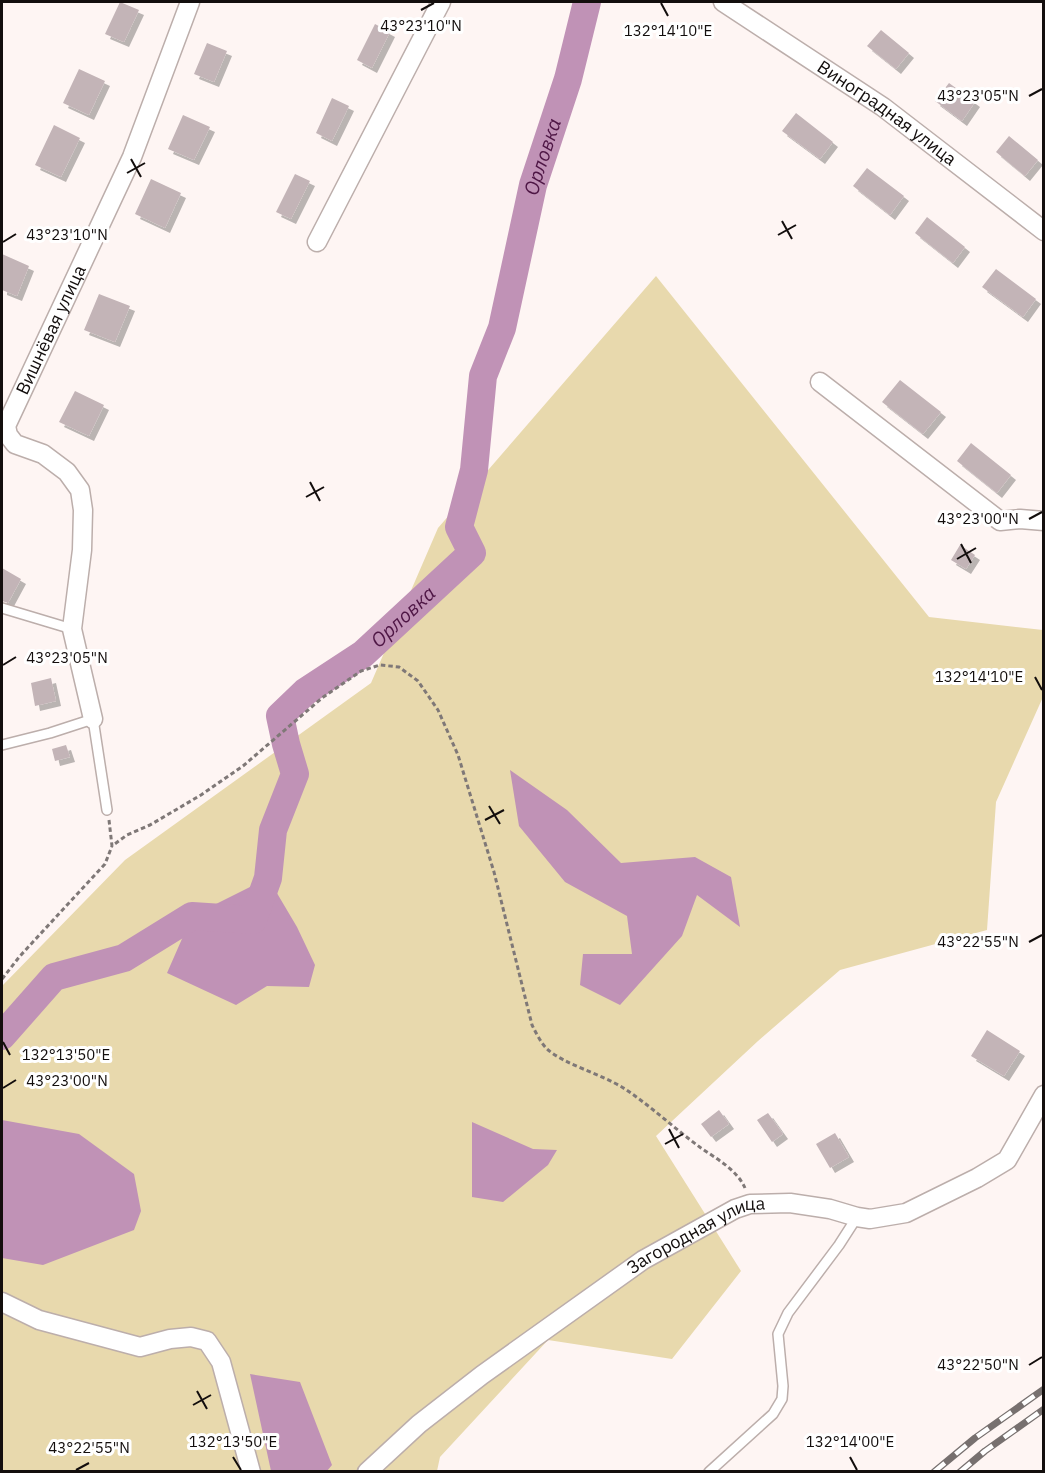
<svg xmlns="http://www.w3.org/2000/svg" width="1045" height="1473" font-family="'IBM Plex Sans',sans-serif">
<defs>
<filter id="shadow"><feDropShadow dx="5" dy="5" stdDeviation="0" flood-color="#0004"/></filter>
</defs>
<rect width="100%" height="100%" fill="#fef5f3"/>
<path fill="#e8d9ad" d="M 656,276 L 929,617 L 1043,630 L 1043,697 L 996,802 L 987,930 L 840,970 L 758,1041 L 656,1136 L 741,1271 L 672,1359 L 548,1340 L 440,1457 L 437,1471 L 2,1472 L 2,986 L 125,860 L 371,683 L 438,528 Z"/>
<path fill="#c092b6" d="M 510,770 L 567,810 L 621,863 L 695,857 L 731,877 L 740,927 L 697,895 L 682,936 L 620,1005 L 580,985 L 583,954 L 632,954 L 627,916 L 565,882 L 519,826 Z
M 268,878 L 297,927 L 315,965 L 309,987 L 267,986 L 236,1005 L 167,973 L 192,916 Z
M 2,1120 L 79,1134 L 134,1174 L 141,1211 L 134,1230 L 43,1265 L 2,1258 Z
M 472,1122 L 533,1149 L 557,1150 L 548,1165 L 503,1202 L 472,1197 Z
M 250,1374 L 300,1382 L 332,1465 L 327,1471 L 271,1471 Z"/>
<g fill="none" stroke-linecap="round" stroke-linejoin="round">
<path stroke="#c092b6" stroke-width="28" id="s1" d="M 2,1036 L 54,977 L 124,958 L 192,916 L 253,920 L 268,878 L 273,830 L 295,774 L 286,744 L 280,716 L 305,692 L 363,654 L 472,553 L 459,527 L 474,470 L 483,376 L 502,328 L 533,185 L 568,79 L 587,2"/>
</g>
<path fill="#c3b4b7" filter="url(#shadow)" d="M 120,2 L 139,10 L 124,42 L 105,34 Z
M 375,24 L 390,32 L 372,68 L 357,60 Z
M 881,30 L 909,53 L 896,69 L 867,46 Z
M 207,43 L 227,51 L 214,82 L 194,74 Z
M 79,69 L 105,81 L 89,115 L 63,103 Z
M 949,83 L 975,102 L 962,121 L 935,101 Z
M 332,98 L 349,106 L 332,141 L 316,133 Z
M 796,113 L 833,142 L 820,159 L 782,131 Z
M 183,115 L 210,127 L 194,160 L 168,149 Z
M 54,125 L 80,138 L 61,177 L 35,165 Z
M 1009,136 L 1038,160 L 1025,176 L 996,152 Z
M 867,168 L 904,196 L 890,215 L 853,186 Z
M 295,174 L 310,181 L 291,219 L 276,212 Z
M 151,179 L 181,193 L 165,228 L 135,214 Z
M 927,217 L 965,247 L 953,263 L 915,233 Z
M 2,254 L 29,266 L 17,296 L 2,290 Z
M 996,269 L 1036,299 L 1023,317 L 982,287 Z
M 99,294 L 130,306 L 115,342 L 84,330 Z
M 900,380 L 941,412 L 923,434 L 882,402 Z
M 75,391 L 104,405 L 89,436 L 59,422 Z
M 971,443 L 1011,475 L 997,493 L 957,461 Z
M 960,545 L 975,555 L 966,569 L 951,560 Z
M 2,568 L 21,579 L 8,603 L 2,601 Z
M 51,678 L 56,701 L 35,706 L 31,683 Z
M 66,745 L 70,757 L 55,761 L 52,749 Z
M 987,1030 L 1020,1051 L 1004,1076 L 971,1056 Z
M 719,1110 L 729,1124 L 711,1137 L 701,1124 Z
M 768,1113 L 783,1134 L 772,1142 L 757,1120 Z
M 835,1133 L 849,1157 L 830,1168 L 816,1144 Z"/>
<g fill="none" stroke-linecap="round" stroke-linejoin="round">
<defs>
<path id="lane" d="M 2,608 L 72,629
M 2,745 L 50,733 L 93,719 L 107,810
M 709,1472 L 773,1414 L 782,1399 L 783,1386 L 778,1334 L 788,1313 L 839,1245 L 857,1217"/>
<g id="street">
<path id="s2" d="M 723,2 L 883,107 L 1044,231"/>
<path d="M 317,242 L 441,2"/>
<path d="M 820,382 L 1000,521 L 1020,519 L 1044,521"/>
<path id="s3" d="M 93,719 L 72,629 L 82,550 L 83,510 L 80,490 L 67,472 L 43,454 L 15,444 L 8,435 L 6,426 L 132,157 L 190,2"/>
<path d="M 2,1302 L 39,1320 L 140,1347 L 170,1339 L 191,1337 L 207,1341 L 221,1362 L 251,1472"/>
<path id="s4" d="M 367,1472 L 419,1424 L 482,1375 L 643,1260 L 735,1209 L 750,1204 L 790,1203 L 830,1209 L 857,1217 L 870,1219 L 906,1213 L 977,1178 L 1007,1160 L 1044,1095"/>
</g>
</defs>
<use href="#lane" stroke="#bcaeab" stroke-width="12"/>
<use href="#street" stroke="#bcaeab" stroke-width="21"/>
<path stroke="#7f7877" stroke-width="3" stroke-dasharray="4.5 3" stroke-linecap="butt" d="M 109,820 L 112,846 L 127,835 L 150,825 L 201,795 L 243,766 L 322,698 L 361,671 L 380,665 L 399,667 L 418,681 L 438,710 L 458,755 L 494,872 L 532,1025 C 536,1033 541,1043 547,1049 C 565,1065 602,1074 625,1089 C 652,1107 675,1129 701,1148 C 717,1159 737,1170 745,1188
M 2,979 L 20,956 L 105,864 L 112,846"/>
<use href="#lane" stroke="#fff" stroke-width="9"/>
<use href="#street" stroke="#fff" stroke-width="18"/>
<defs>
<path id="rail" d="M 934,1472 L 975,1438 L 1044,1389
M 960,1472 L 985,1451 L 1044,1409"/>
</defs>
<use href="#rail" stroke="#77706f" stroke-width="7"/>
<use href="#rail" stroke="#fff" stroke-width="4.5" stroke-dasharray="14" stroke-linecap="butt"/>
</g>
<path fill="none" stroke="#130e0d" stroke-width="2" d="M 661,3 L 668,16M 421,10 L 434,3M 1029,96 L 1042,89M 131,159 L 141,177M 127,173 L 145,163M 782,221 L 792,239M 778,235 L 796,225M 3,242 L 16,234M 310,482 L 320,501M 306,497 L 324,487M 1029,519 L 1042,512M 961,544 L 971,563M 957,559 L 976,548M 3,665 L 16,657M 1035,677 L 1042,690M 489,806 L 500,824M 485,820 L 504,810M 1029,942 L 1042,935M 3,1042 L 10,1055M 3,1088 L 16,1080M 669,1129 L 679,1148M 665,1144 L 683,1134M 1029,1365 L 1042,1357M 197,1391 L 207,1409M 193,1405 L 211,1395M 233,1457 L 241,1470M 850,1457 L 857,1470M 76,1470 L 89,1463"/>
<g text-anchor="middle" stroke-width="6" stroke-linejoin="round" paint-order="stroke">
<g font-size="18" fill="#130e0d" stroke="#fff">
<text dy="6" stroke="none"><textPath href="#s2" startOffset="198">Виноградная улица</textPath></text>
<text dy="6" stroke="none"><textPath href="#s3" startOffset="441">Вишнёвая улица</textPath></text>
<text dy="6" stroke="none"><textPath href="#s4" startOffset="408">Загородная улица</textPath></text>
</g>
<g font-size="20" font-style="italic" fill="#4e1645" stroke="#fff">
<text dy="7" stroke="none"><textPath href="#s1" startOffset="1168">Орловка</textPath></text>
<text dy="7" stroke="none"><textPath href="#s1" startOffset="664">Орловка</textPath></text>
</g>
</g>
<g font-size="15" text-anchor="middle" fill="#130e0d" stroke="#fff" stroke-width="6" stroke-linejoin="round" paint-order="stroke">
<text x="421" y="31">43°23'10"N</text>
<text x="668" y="36">132°14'10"E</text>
<text x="978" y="101">43°23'05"N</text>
<text x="67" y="240">43°23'10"N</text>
<text x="978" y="524">43°23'00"N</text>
<text x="67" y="663">43°23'05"N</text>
<text x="979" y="682">132°14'10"E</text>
<text x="978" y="947">43°22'55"N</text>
<text x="66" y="1060">132°13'50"E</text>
<text x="67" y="1086">43°23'00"N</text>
<text x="978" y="1370">43°22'50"N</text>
<text x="233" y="1447">132°13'50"E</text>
<text x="850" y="1447">132°14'00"E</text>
<text x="89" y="1453">43°22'55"N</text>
</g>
<rect width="1045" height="1473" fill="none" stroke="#130e0d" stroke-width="6"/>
</svg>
